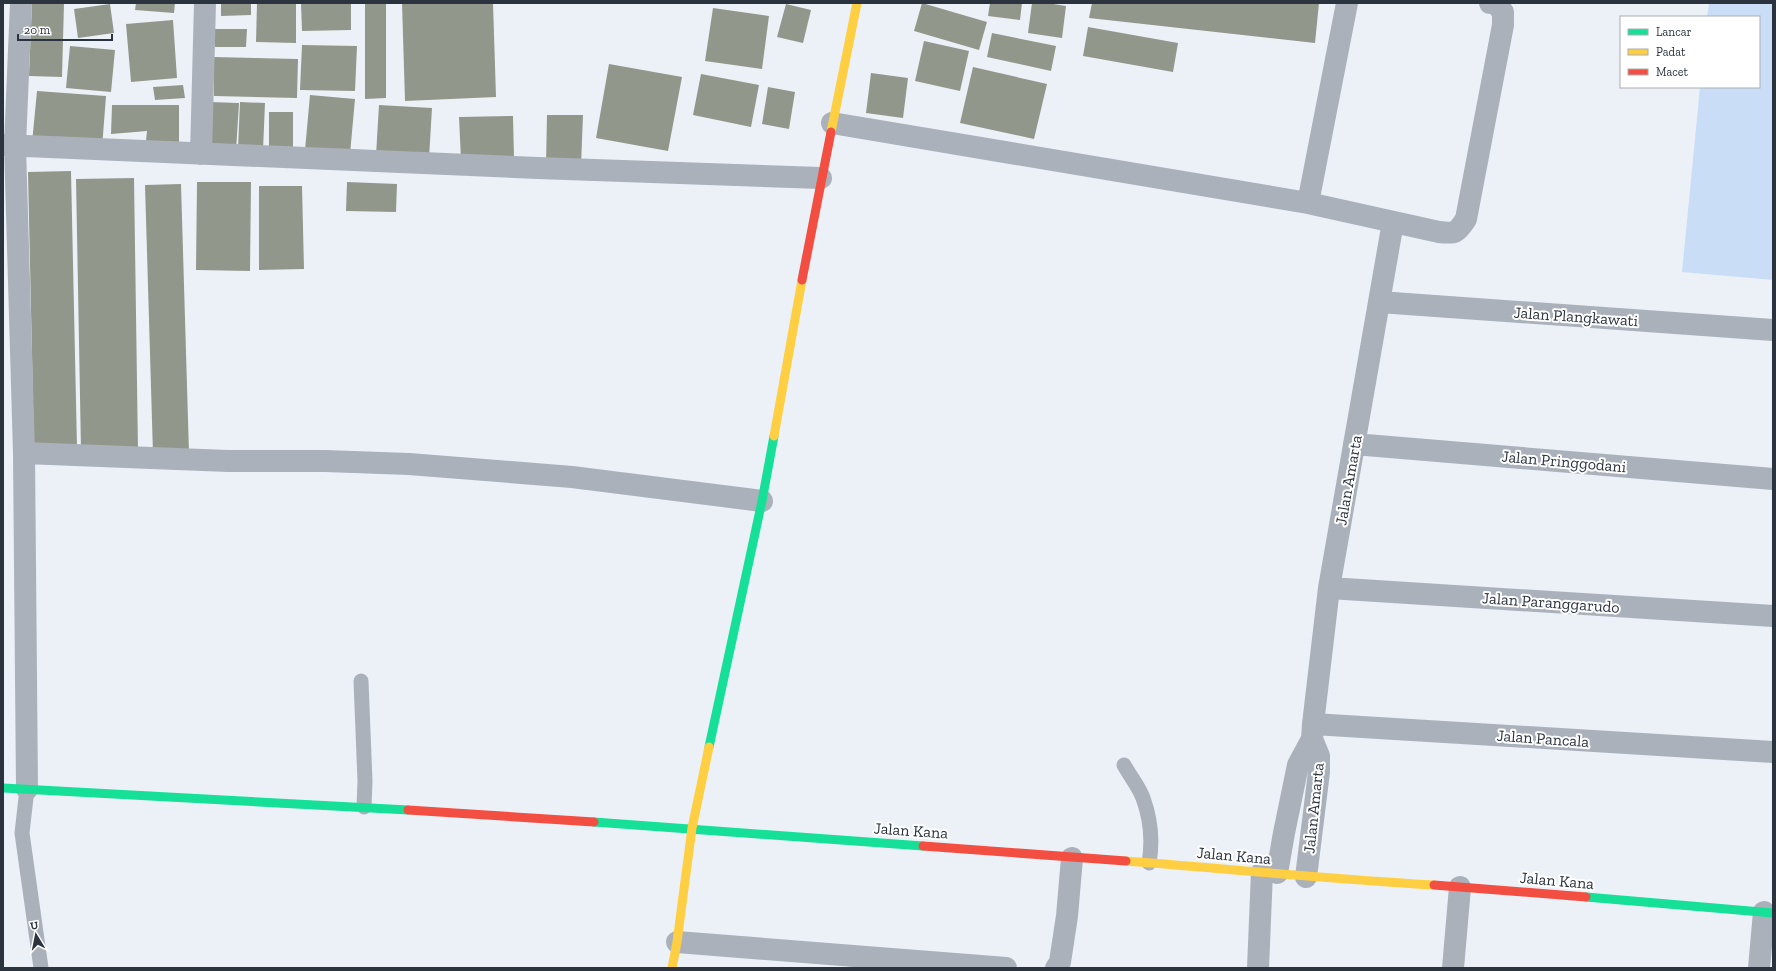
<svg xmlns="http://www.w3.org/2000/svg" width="1776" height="971" font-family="'Zilla Slab',serif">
<rect width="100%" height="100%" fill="#ecf1f8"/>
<path fill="#caddf7" d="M 1709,3 L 1773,3 L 1773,280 L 1682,272 L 1700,87 L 1759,87 L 1759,17 L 1707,17 Z"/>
<path fill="#92978b" d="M 32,3 L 64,3 L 62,77 L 29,76 Z
M 136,3 L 175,3 L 174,13 L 135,10 Z
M 221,3 L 251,3 L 251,15 L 221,16 Z
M 257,3 L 296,3 L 296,43 L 256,42 Z
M 301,3 L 351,3 L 351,30 L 302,31 Z
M 365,3 L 386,3 L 386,98 L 365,99 Z
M 402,3 L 493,3 L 496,97 L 405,101 Z
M 922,3 L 987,22 L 979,50 L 914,31 Z
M 990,3 L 1022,3 L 1020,20 L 988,16 Z
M 1032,3 L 1047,3 L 1066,6 L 1062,38 L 1028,33 Z
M 1092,3 L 1319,3 L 1315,43 L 1089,18 Z
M 110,4 L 114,33 L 78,38 L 74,9 Z
M 786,4 L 811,10 L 803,43 L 777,37 Z
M 713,8 L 769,16 L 762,69 L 705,61 Z
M 173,20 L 177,78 L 131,82 L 126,24 Z
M 1088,27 L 1178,43 L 1173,72 L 1083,56 Z
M 215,29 L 247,29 L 246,47 L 215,47 Z
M 992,33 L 1056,46 L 1051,71 L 987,57 Z
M 924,41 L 969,51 L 960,91 L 915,81 Z
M 302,45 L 357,46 L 355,91 L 300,90 Z
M 70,46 L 115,50 L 111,92 L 66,88 Z
M 214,57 L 298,59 L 297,98 L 214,96 Z
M 609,64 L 682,77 L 668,151 L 596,138 Z
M 973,67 L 1047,84 L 1034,139 L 960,123 Z
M 871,73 L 908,78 L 903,118 L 866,113 Z
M 701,74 L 759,85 L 751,127 L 693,115 Z
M 183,85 L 185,98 L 155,100 L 153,87 Z
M 768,87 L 795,92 L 789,129 L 762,124 Z
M 37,91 L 106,96 L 102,148 L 32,143 Z
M 310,95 L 355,99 L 350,154 L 305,150 Z
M 209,102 L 239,103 L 236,151 L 207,150 Z
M 240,102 L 265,103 L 263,150 L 238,149 Z
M 112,105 L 179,105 L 179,149 L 145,150 L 147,131 L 111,134 Z
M 379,105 L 432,108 L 429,158 L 376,155 Z
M 269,112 L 293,112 L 293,153 L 269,153 Z
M 547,115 L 583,115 L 581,166 L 546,165 Z
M 513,116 L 514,158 L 461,160 L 459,117 Z
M 71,171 L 77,447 L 34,448 L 28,172 Z
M 134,178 L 138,450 L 81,451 L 76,179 Z
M 197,182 L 251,182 L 250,271 L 196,270 Z
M 347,182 L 397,184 L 396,212 L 346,211 Z
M 181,184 L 189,453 L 153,454 L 145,185 Z
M 259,186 L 302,186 L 304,269 L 259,270 Z"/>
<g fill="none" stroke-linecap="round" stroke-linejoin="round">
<path stroke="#abb1ba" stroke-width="15" d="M 361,681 L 365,781 L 364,807
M 1124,765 C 1130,776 1139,787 1143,798 C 1151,820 1153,840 1149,863
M 27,789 L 22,833 L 41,968"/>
<path stroke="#abb1ba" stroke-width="22" d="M 21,3 L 15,145 L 24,453 L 27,789
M 832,123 L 1308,203 L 1439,232 C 1455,234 1457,233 1466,219 L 1503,25 L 1503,12 L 1496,4 L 1490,3
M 3,145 L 538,168 L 821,178
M 201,154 L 205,3
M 1308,203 L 1347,3
M 1379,302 L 1773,330
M 1354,444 L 1773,479
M 24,453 L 228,461 L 325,461 L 409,464 L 572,477 L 762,501
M 1329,588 L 1773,616
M 1313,724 L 1773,752
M 1277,873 L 1284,833 L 1298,765 L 1312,739
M 1306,877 L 1319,772 L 1319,756 L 1312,739 L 1313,724 L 1329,588 L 1393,222
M 677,942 L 1006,968
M 1056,968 L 1060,962 L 1067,916 L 1072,858
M 1258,968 L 1262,872
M 1453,968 L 1460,887
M 1759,968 L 1764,912"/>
<path stroke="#16e098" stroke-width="9" d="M 709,747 L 762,501 L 774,436
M 3,788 L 408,810
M 594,822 L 923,846
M 1586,897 L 1773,913"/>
<path stroke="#ffcf43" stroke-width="9" d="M 831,132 L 857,3
M 774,436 L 802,280
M 1126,861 C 1228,869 1331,879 1434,885
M 672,968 L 677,942 L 692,828 L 709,747"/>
<path stroke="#f24e42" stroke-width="9" d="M 802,280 L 831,132
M 408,810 L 594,822
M 923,846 L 1126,861
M 1434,885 L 1586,897"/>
</g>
<g text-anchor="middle" stroke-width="4" stroke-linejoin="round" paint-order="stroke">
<g font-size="16" fill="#2b333f" stroke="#fff">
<text transform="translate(1576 316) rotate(4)" y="6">Jalan Plangkawati</text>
<text transform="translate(1564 461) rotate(5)" y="6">Jalan Pringgodani</text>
<text transform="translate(1348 480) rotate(-80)" y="6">Jalan Amarta</text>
<text transform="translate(1551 602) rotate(4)" y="6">Jalan Paranggarudo</text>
<text transform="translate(1543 738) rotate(4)" y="6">Jalan Pancala</text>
<text transform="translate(1313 808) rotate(-84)" y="6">Jalan Amarta</text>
<text transform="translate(911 830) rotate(4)" y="6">Jalan Kana</text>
<text transform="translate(1234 855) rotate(5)" y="6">Jalan Kana</text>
<text transform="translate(1557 880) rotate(5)" y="6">Jalan Kana</text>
</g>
</g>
<rect width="1776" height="971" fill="none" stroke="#2b333f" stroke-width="8"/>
<rect x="1620" y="16" width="140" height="72" fill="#ffffff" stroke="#aaadb2"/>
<rect x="1628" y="29" width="20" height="6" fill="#16e098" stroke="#aaadb2"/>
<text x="1656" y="36" font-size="12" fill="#2b333f">Lancar</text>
<rect x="1628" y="49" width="20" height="6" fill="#ffcf43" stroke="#aaadb2"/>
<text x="1656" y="56" font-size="12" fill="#2b333f">Padat</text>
<rect x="1628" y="69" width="20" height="6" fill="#f24e42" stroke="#aaadb2"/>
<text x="1656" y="76" font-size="12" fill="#2b333f">Macet</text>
<g transform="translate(36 935) rotate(350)" stroke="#ffffff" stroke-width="3" paint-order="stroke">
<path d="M0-3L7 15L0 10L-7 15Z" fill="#2b333f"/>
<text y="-6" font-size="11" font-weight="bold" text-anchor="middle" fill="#2b333f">U</text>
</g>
<path d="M18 34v6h94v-6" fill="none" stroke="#2b333f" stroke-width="2"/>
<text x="24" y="34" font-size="12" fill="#2b333f" stroke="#ffffff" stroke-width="3" paint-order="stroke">20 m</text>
</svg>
